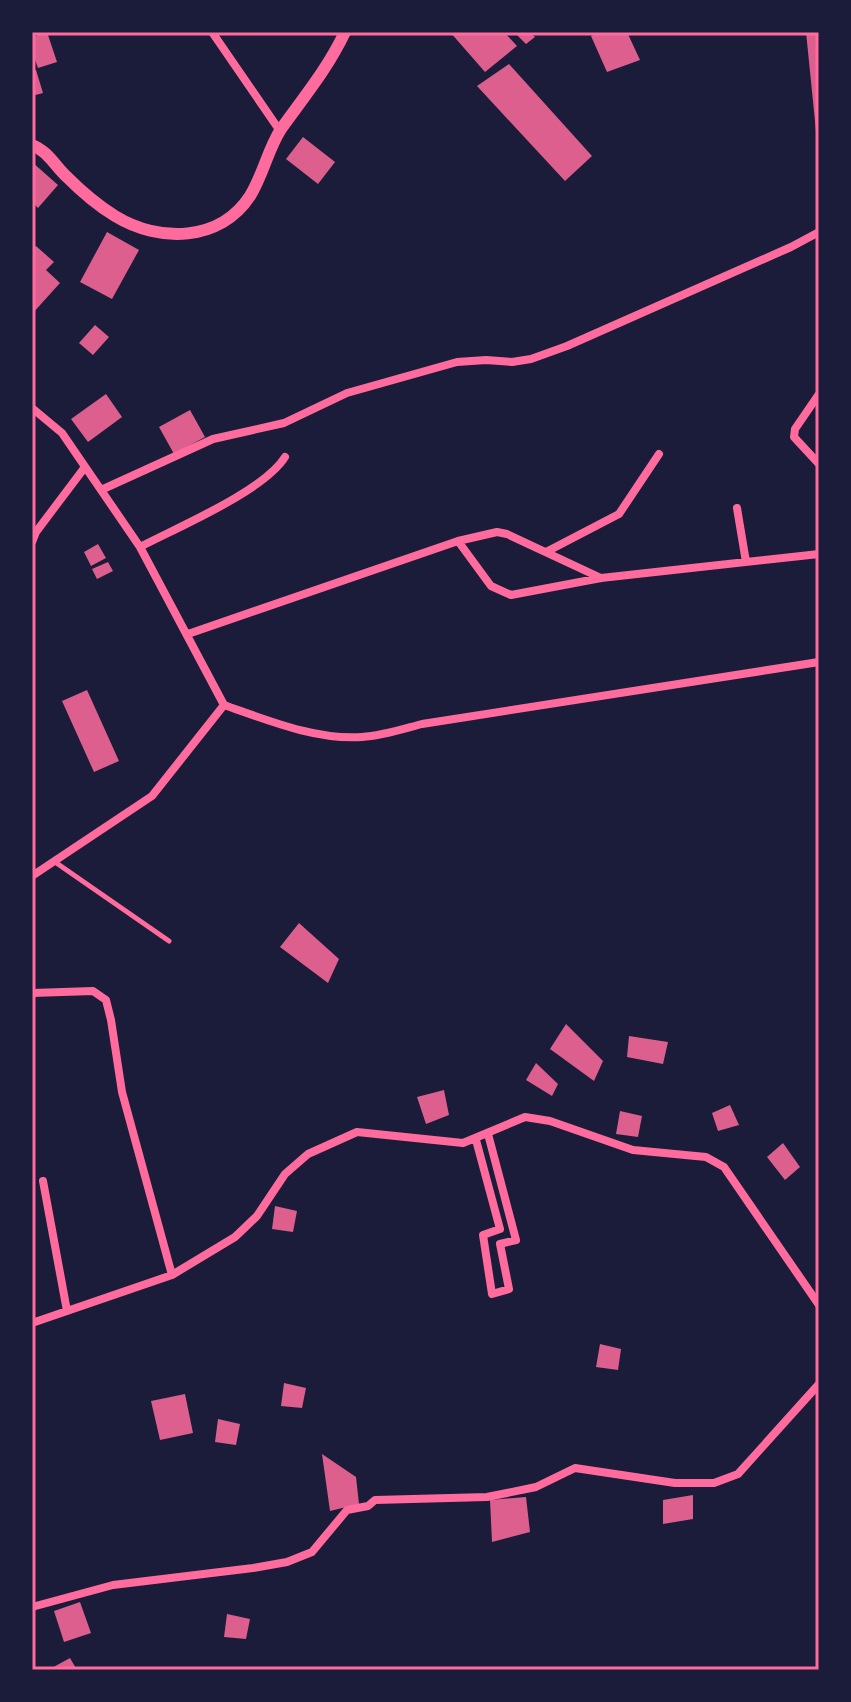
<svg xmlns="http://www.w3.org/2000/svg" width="851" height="1702" font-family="'Nunito Sans',sans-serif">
<rect width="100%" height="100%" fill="#1b1b3a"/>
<path fill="#dd5f8e" d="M 47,32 L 57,62 L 38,68 L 32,51 L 32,37 Z
M 450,32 L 504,32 L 517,46 L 485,72 Z
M 514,32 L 530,32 L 535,37 L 526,44 Z
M 599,32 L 627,32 L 640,60 L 607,72 L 591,36 Z
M 806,32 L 819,32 L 819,141 L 817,141 Z
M 509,64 L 592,156 L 565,181 L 477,86 Z
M 36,70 L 43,93 L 32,96 L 32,71 Z
M 303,137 L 335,162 L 318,184 L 286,159 Z
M 32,162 L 58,185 L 38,208 L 32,202 Z
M 107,232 L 139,250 L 112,299 L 80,282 Z
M 36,246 L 54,262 L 46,270 L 60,283 L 32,314 L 32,250 Z
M 95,325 L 109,337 L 93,355 L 79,343 Z
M 106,394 L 122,417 L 88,442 L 71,419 Z
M 190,410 L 205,437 L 174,454 L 159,427 Z
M 98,544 L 106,558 L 91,566 L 84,552 Z
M 108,562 L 113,571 L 97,579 L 92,569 Z
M 87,690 L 119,761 L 94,772 L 62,701 Z
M 299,923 L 339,959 L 328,983 L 280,947 Z
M 566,1024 L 603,1061 L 594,1081 L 550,1049 Z
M 629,1036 L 668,1042 L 663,1064 L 627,1057 Z
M 536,1063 L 558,1084 L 552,1096 L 526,1080 Z
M 444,1090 L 449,1115 L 426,1124 L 417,1097 Z
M 730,1105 L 739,1125 L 718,1131 L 712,1113 Z
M 620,1111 L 642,1116 L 638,1137 L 616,1134 Z
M 783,1143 L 800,1167 L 785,1180 L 767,1157 Z
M 275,1206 L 297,1211 L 293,1232 L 272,1229 Z
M 600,1344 L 621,1349 L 618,1370 L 596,1367 Z
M 284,1383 L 306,1388 L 302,1408 L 281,1406 Z
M 185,1394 L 193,1433 L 160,1440 L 151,1401 Z
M 218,1419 L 240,1424 L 236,1445 L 215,1442 Z
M 322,1454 L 356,1477 L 359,1504 L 330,1511 Z
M 693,1495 L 693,1519 L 663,1524 L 663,1500 Z
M 526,1497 L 530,1532 L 492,1542 L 490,1500 Z
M 80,1602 L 91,1633 L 64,1642 L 54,1611 Z
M 227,1614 L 250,1619 L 246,1639 L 224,1637 Z
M 70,1658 L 77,1670 L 48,1670 Z"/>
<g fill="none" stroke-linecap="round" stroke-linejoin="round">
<path stroke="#ff6b9d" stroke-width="5" d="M 55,862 L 169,941"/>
<path stroke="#ff6b9d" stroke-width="8" d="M 212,32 L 280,131
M 819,394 L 795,429 L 794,437 L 819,464
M 32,408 L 62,433 L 140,547 L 224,705 C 267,720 315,740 362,737 C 382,736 403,729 422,724 L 819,662
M 101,490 L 213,439 L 284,423 L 347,393 L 457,362 L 486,360 L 512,362 L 531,359 L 567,346 L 791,247 L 819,232
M 737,508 L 746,562
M 458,541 L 491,586 L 511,595 L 601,578 L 819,554
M 32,542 L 36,532 L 85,467
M 140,547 C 178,527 264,491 285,457
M 546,552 L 619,514 L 659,454
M 188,634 L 458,541 L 497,532 L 507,534 L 601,578
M 32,876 L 152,796 L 224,705
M 32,993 L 93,991 L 106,1000 L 111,1020 L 122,1092 L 172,1275
M 476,1140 L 500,1229 L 483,1235 L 492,1294 L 509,1289 L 500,1244 L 516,1240 L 488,1134
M 43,1181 L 67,1311
M 32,1323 L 172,1275 L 235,1237 L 257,1216 L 285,1174 L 308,1154 L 357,1132 L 463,1143 L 525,1117 L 550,1121 L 633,1150 L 706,1157 L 724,1167 L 819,1305
M 32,1607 L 113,1585 L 253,1568 L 287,1562 L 312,1552 L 347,1510 L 368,1506 L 375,1500 L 487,1497 L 536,1487 L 575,1468 L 675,1483 L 714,1483 L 738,1474 L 819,1384"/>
<path stroke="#ff6b9d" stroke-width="12" d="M 32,145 C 48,151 55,166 67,177 C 82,192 97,205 115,216 C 159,243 220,242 250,196 C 263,175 268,149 281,129 C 304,97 328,68 345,32"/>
</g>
<rect width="851" height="1702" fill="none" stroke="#1b1b3a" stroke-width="68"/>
<rect x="34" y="34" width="783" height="1634" fill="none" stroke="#ff6b9d" stroke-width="3"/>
</svg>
